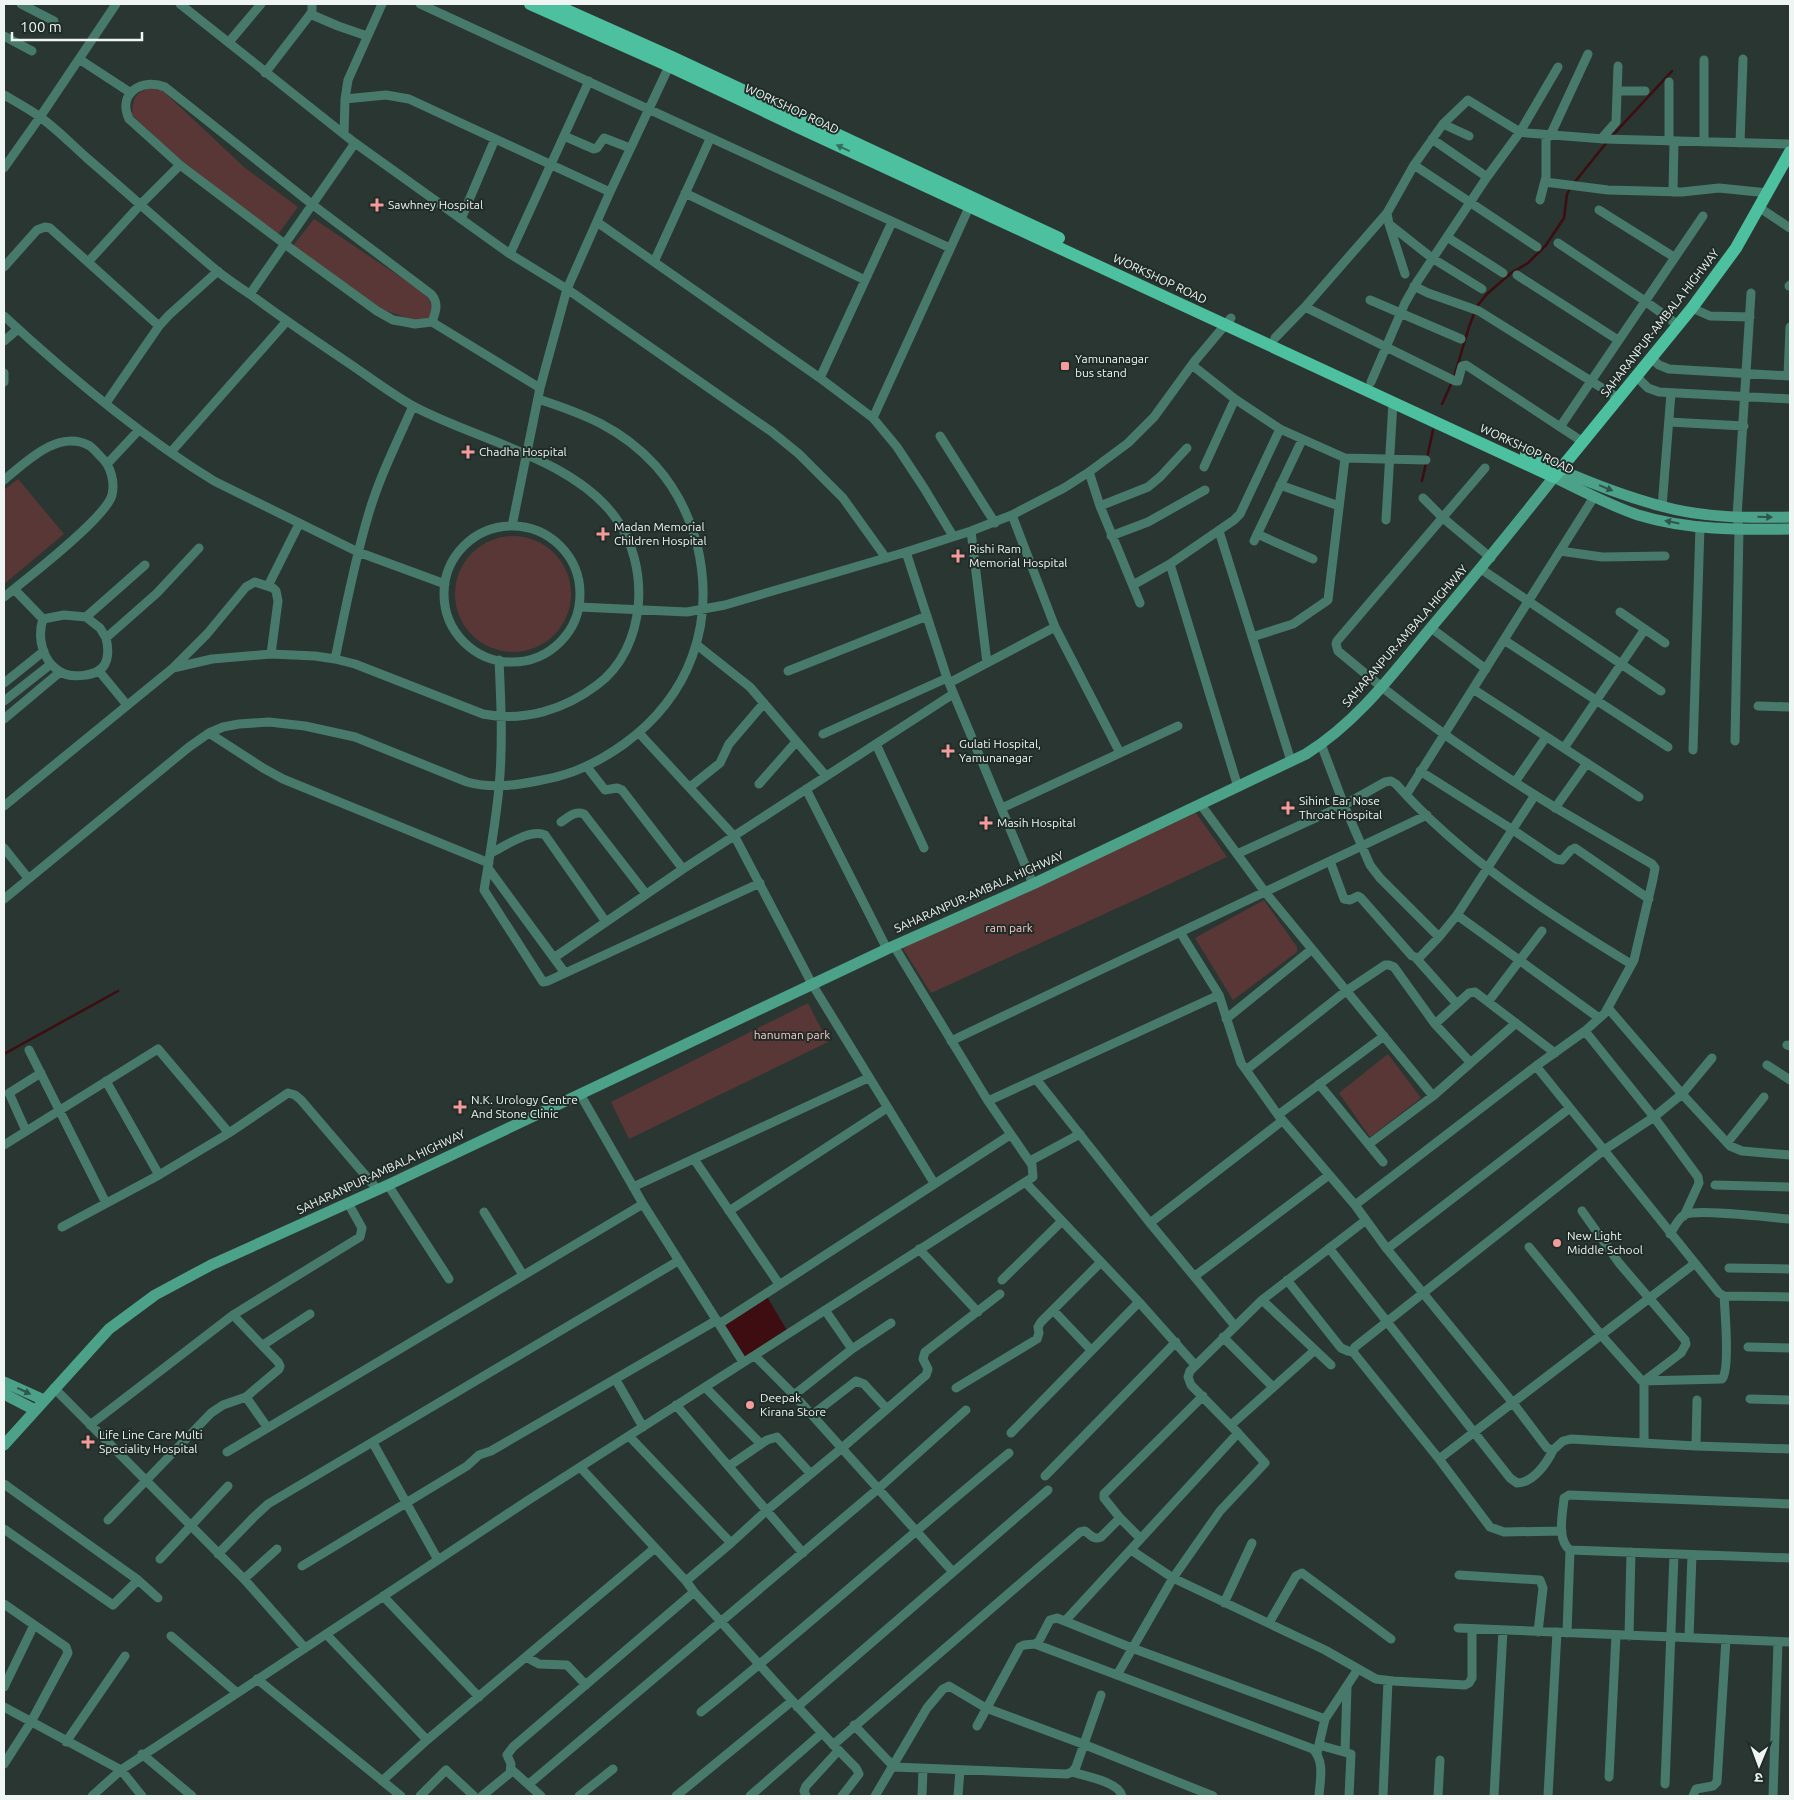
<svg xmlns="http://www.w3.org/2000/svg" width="1794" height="1800" font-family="Ubuntu,'Noto Sans Devanagari',sans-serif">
<rect width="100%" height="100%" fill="#2a3632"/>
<path fill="#593736" d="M 150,88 L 162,90 L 244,167 L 298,207 L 276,237 L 164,146 L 132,115 C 133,99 134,93 150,88 Z
M 314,219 L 426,294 L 432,306 L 429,320 L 417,321 L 383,310 L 292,247 Z
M 18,479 L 64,534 L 4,584 L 4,490 Z
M455 594a58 58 0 1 1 116 0a58 58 0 1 1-116 0Z
M 1196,813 L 1227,857 L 1148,894 L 931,993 L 902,947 Z
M 1264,900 L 1297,947 L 1297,952 L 1233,1000 L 1195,938 Z
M 808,1003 L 828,1042 L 629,1139 L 611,1102 Z
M 1388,1054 L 1421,1098 L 1370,1137 L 1339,1093 Z"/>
<path fill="#3d0d11" d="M 766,1295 L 788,1332 L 746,1358 L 724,1323 Z"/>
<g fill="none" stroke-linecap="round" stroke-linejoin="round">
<path stroke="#3d0d11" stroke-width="2.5" d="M 1612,136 L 1672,71
M 1574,183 L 1607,142
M 1454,377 L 1469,327 L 1477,306 L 1487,294 L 1511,273 L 1528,263 L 1546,245 L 1564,218 L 1567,194 L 1571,187
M 1442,404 L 1452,382
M 1427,458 L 1433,430
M 1422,481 L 1426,463
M 4,1054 L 118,991"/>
<path stroke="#477a6a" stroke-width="9" d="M 21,4 L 54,21
M 180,4 L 355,143 L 510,254 L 567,289 L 772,432 L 799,454 L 843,498 L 886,558
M 420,4 L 950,248
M 310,14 L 338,26 L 367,36
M 4,36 L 32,51
M 229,42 L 261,4
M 79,59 L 131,93
M 265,73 L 312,12 L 312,4
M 1617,91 L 1645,91
M 4,95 C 16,102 29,109 40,117 C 57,129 72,145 88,159 C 131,196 173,234 216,270 C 227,279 239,287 251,295 C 282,318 314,340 347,362 C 368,376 390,393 413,406 C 476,440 572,458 615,517 C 651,565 647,648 597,685 C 564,710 524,722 483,714 L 355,664 L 335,659 L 315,656 L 271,654 L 212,659 L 173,668 L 4,806
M 345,99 L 386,95 L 409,99 L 610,192
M 1443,124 L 1469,136
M 344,134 L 345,99 L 348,80 L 382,4
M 564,136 L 594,149 L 597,148 L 604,138 L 630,148
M 1550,136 L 1588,54
M 1432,139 L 1487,177
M 1601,139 L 1616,122 L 1618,66
M 1669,141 L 1669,82
M 1704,142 L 1704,60
M 1740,143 L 1743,59
M 1414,165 L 1537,247
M 4,168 L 40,117 L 116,4
M 1545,182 L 1608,190 L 1682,192 L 1719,188 L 1768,193
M 1673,192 L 1674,141
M 685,193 L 865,280
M 1540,200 L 1546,177 L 1546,136
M 1760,208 L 1790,228
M 1599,210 L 1674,257
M 1387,213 L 1389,224 L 1432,258 L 1482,289
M 461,219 L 495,139
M 597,222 L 820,378 L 873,418 L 897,447 L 924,488 L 953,536
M 1389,224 L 1405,274
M 1447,237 L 1503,273
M 1558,243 L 1645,301 L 1678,325
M 510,254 L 589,81
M 88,262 L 141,204 L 180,165
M 654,262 L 710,139
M 4,267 L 37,230 L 45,227 L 50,228 L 159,326
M 1517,275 L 1618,340
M 1414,286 L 1428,293 L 1479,311 L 1618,398
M 1789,286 L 1790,285
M 250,294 L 355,143
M 1370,300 L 1461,339
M 1305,307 L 1455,381 L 1458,381 L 1462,366 L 1466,365 L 1583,442
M 1692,308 L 1710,316 L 1750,317
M 4,316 C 69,376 139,435 214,481 L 358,552 L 445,584
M 432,322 C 436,311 439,303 431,294 L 313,205 L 165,87 C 142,78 117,93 129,119 L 180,165 L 286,245 L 377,311 L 393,320 L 405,322 L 415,324 L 432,322 L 540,388
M 1275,338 L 1305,307 L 1387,213 L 1414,165 L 1443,124 L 1468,100 L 1520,132 L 1527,133 L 1604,139 L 1790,144
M 4,341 L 18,329
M 1651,358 L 1659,365 L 1669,369 L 1790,376
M 1192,365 L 1235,399 L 1280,429 L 1345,458 L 1426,460
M 4,373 L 4,382
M 1636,376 L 1648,388 L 1659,392 L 1790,399
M 1788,376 L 1790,327
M 820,378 L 892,222
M 1371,382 L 1405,303 L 1417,282 L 1487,177 L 1520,132 L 1558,67
M 106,403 L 159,326 L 169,315 L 218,271
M 873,418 L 971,203
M 1669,422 L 1744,426
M 1560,427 L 1703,216
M 940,436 L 995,523
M 171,452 L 286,322
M 108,463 L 139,430
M 1204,467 L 1235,399
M 1089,472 L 1100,506 L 1140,603
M 4,480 C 26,462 59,428 90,446 C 94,449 98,454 101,457 C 111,466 115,482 112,495 C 106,518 25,580 4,597
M 1280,485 L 1339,506
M 1423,498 L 1443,518 L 1491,558
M 1100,506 L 1148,487 L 1160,477 L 1187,448
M 1662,507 L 1671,393
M 1012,515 L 1055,627 L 1120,753
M 1386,520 L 1393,402
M 512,526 L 540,388 L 567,289 L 610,192 L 671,62
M444 594a68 68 0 1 1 136 0a68 68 0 1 1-136 0Z
M 971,531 L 987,663
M 1219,531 L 1291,761
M 1257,534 L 1313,559
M 1111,536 L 1148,522 L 1205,490
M 1254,541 L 1302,440
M 1560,551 L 1602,557 L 1665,556
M 906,552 L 947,678 L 1033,884
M 1481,569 L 1661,691
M 1133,585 L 1170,564
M 268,586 L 299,524
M 14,589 L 43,619 L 64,615 L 86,617 L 145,565
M 579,607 L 687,612 L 725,605 L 906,552 L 971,531 L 1012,515 L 1064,488 L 1089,472 L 1128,443 L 1154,417 L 1194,362 L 1231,318
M 1620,612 L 1665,643
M 86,617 L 100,628 L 106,638
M 43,619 C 37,637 42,660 59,671 C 70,679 98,677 105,664 C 109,656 108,646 106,638 L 157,593 L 199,548
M 1431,628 L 1486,669
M 1252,637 L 1293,624 L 1328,600 L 1345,458
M 1504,640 L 1668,747
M 697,645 L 750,687 L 826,776
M 335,659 C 345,611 354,563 368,516 C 379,478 397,442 413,406
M 499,660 C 501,702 503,745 499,787 C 496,821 490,855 484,890 L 543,982 L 548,981 L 760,883
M 174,667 L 207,634 L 246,587 L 255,582 L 273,588 L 276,591 L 278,601 L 271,654
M 99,671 L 127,705
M 788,671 L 927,616
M 4,683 L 44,651
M 949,683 L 1055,627
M 1473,689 L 1639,797
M 4,701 L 51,664
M 1758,706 L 1790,707
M 4,719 L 60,672
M 209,733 L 263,768 L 283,779 L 489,863
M 639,733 L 735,837 L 812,984 L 934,1183
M 823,734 L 947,678
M 1735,741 L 1739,529 L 1737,517 L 1751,293
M 876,744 L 924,848
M 1321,744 L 1344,805 L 1370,865 L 1380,878 L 1439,937
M 1564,748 L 1645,629
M 1693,750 L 1700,526
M 587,767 L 605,790 L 617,788 L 622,790 L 683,869
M 1420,771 L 1513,830 L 1556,859 L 1562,860 L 1571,850 L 1575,848 L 1649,899
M 1515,782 L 1546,737
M 759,784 L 796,742
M 690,787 L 720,763 L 729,744 L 764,703
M 1238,787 L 1170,564 L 1234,520 L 1240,514 L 1280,429
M 806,789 L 887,949
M 1406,795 L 1594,497
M 1201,805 L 1265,892 L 1433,1096
M 1002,808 L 1178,726
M 1555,808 L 1587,763
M 561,822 C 568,818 575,810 584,814 L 646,894
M 4,848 L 28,878
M 491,853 C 505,846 531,828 545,835 L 606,922
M 1237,854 L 1344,805 L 1385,782 L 1391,781 L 1396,784 C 1462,858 1547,913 1631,964
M 1330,861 L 1344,899 L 1350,900 L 1358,896 L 1361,898 L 1412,956 L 1419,958 L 1439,937 L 1457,915 L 1535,795
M 488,868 L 565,973
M 4,899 L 189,747 L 209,733 L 223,727 L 239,724 L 269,722 L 305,726 L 355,737 L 467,782 C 492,789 518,785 542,780 C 573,775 599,762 624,744 C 690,696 716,624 697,544 C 689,515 675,487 655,465 C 621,428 584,414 538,399
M 1457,915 L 1599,1018
M 1180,932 L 1219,995 L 1241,1063 L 1278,1115 L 1355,1205 L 1387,1249 L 1513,1403 L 1547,1448 L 1553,1450 L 1563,1441 L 1571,1439 L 1696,1446 L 1790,1449
M 555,957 L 683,869 L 953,694
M 1416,958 L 1457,1004
M 1488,1002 L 1542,931
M 1608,1008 L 1682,1094 L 1730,1146 L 1742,1151 L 1790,1155
M 1226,1019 L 1311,950
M 1435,1024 L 1469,993 L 1475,992 L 1555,1053
M 1585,1031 L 1654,1117 L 1698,1177 L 1699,1183 L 1684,1216
M 951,1041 L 1427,815
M 1787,1045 L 1790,1046
M 29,1050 L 106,1203
M 1712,1058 L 1682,1094 L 1654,1117 L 1604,1150 L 1719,1293 L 1724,1296 L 1790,1297
M 1767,1065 L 1790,1080
M 1246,1070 L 1346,991 L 1385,965 L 1389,965 L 1394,967 L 1435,1024 L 1470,1062
M 1036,1079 L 1150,1223 L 1235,1326
M 106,1081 L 159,1175
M 1319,1084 L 1383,1162
M 580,1094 L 643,1204 L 743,1362
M 988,1101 L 1219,995
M 1278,1115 L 1384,1036
M 26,1131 L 9,1093 L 41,1073
M 1727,1143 L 1764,1097
M 1369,1144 L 1433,1096 L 1516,1023
M 4,1145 L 158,1049 L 229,1133
M 694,1159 L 779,1284
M 1030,1161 L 1080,1134
M 1026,1183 L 1139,1302 L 1195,1365
M 388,1185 L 449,1279
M 1715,1185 L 1790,1187
M 633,1187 L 868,1078
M 1355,1205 L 1536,1066 L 1585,1031 L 1605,1013 L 1634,960 L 1653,879 L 1655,868 L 1652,864 C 1620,845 1588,827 1556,808 C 1480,762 1406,709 1338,651 L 1336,644 L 1337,641 L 1485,468
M 729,1211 L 887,1108
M 1582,1211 L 1619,1263 L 1685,1340 L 1686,1344 L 1681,1353 L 1644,1381 L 1644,1443
M 484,1212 L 523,1275
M 1150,1223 L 1282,1121
M 62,1227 L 159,1175 L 229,1133 L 288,1093 L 295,1095 L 301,1100 L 377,1189
M 1670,1234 C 1674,1228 1678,1219 1684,1215 C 1695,1208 1773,1218 1790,1219
M 1529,1247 L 1602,1336 L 1642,1381 L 1722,1379 C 1730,1370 1725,1311 1724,1296
M 1329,1248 L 1510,1478 L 1517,1483 C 1533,1483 1547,1463 1553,1450
M 919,1249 L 978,1312
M 1387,1249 L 1570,1108
M 1729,1268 L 1790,1269
M 1195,1276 L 1329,1175
M 1002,1280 L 1062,1221
M 1287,1280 L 1341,1348 L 1348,1351 L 1353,1352 L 1439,1459 L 1490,1527 L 1504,1532 L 1562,1531
M 1262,1300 L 1331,1365
M 1053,1310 L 1091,1350
M 719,1324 L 1010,1135
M 1223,1337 L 1273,1387
M 263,1345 L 310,1314
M 1748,1347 L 1790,1348
M 852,1349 L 891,1323
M 1353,1352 L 1355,1347 L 1604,1150 L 1536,1066
M 755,1356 L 794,1395 L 953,1572
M 616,1380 L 643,1427
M 705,1387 L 761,1444
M 54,1388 L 244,1579 L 305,1648
M 956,1388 L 1037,1339 L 1039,1333 L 1038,1327 L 1041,1322 L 1101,1262
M 794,1395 L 852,1349 L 825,1310
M 246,1397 L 267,1427
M 1750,1399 L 1790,1400
M 676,1405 L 803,1553
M 812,1415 L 856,1381 L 864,1384 L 887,1409
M 90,1425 L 233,1315 L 360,1237 L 362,1228 L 348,1203
M 1231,1425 L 1315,1350
M 1011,1433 L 1139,1302
M 629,1436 L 731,1543
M 373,1443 L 438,1560
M 1696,1446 L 1697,1400
M 227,1452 L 643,1204
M 1439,1459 L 1694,1264
M 729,1466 L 767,1440 L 777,1437 L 811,1474
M 580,1467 L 686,1581 L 694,1592 C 748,1651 800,1712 856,1768 L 859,1774 L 842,1796
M 1045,1476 L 1176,1342
M 4,1484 L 138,1580 L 158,1598
M 1790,1504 L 1569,1495 L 1564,1498 C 1563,1513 1556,1539 1570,1550 L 1790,1558
M 108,1520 L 211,1413 L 223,1405 L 246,1397 L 279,1369 L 280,1366 L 278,1362 L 233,1315
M 4,1529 L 113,1605 L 138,1580
M 1140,1538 L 1120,1518 L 1104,1498 L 1104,1494 L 1203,1396
M 1131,1550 L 1173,1578 L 1325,1650 L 1376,1679 L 1393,1681 L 1465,1685 L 1469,1683 L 1472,1678 L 1472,1629
M 218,1554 L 254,1517 L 268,1504 L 678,1261
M 160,1559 L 228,1486
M 302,1566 L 467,1466 L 479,1455 L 491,1451 L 717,1320
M 1459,1575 L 1540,1580 L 1543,1588 L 1538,1632
M 244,1579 L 277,1549
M 686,1581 L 731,1543 L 766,1511 L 842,1448 L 926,1375 L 928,1369 L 923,1359 L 925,1352 L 1000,1294
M 383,1596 L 479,1697
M 1224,1603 L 1252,1543
M 4,1604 L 66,1647 L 68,1653 L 31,1722 L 4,1764
M 1065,1621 L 1238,1433
M 1269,1623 L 1296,1576 L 1302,1573 L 1391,1639
M 1458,1628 L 1790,1642
M 1567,1633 L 1570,1550
M 326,1634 L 427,1740
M 171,1636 L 236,1692
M 1629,1636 L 1631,1552
M 1689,1637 L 1692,1555
M 1035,1644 L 1039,1641 L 1050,1620 L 1057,1618 L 1132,1648 L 1325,1719
M 526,1657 L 539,1664 L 567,1665 L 586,1685
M 1117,1675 L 1173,1578 L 1220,1511 L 1265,1463 L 1238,1433 L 1191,1385 L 1188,1377 L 1190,1371 L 1262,1300 L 1366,1220
M 257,1679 L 401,1796
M 4,1687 L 34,1625
M 4,1707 L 121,1770 L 527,1501 L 1033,1177 L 1032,1165 L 988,1101 L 894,946
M 797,1707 L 1048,1490
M 701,1712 C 806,1628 906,1538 1009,1453
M 854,1725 L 894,1767 L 1067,1774 L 1072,1772 L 1076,1767 L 1101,1695
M 977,1726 L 1020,1647 L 1024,1645 L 1035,1644 L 1313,1749 C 1325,1762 1320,1780 1319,1796
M 66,1742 L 125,1656
M 833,1745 L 1080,1532 L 1085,1531 C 1091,1535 1093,1540 1101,1537 L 1120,1518
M 1319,1745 L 1351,1754 L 1349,1796
M 1345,1752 L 1347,1687
M 1317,1753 L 1325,1719 L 1358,1669
M 142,1754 L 192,1796
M 511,1769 L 541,1796
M 1072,1772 C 1085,1776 1119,1782 1122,1796
M 1609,1777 L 1616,1635
M 382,1781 L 427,1740 L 655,1548
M 529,1784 L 879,1488 L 966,1410
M 1665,1784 L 1674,1555
M 92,1796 L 121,1770 L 142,1796
M 420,1796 L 446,1770 L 474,1796
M 482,1796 L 510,1773 L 511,1764 L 507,1755 L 513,1747 L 694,1592
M 579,1796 L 613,1769
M 676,1796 L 792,1701
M 750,1796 L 822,1733
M 806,1796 L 804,1791 L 806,1786 L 838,1751
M 875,1796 L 927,1708 L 943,1689 L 949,1686 L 986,1708 L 1083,1744 L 1213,1796
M 922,1796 L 923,1769
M 958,1796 L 960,1770
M 1383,1796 L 1388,1681
M 1438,1796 L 1440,1760
M 1494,1796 L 1503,1630
M 1548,1796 L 1557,1632
M 1693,1796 L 1696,1789 L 1713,1786 L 1717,1782 L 1726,1639
M 1773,1796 L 1778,1642"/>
<path stroke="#4ca288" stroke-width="11" d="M 1561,470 C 1593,484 1627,497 1661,506 C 1703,518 1748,518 1790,517
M 4,1382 L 44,1400
M 4,1394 L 35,1410
M 4,1445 L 109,1329 L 155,1295 L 211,1265 L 388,1185 L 887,949 L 1033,884 L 1306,754 C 1357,722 1391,676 1429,630 C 1471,580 1513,529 1554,477 C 1582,491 1609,505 1638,515 C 1687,530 1739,530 1790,529"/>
<path stroke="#4dc09f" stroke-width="12" d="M 530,4 L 669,66 L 800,128 L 1554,477 L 1692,308 L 1736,248 L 1790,152
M 553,4 L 674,58 L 1059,238
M 1526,454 L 1561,470"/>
</g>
<defs><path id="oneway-solid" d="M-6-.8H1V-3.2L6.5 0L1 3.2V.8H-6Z" transform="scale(1.25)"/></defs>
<use fill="#346f5e" href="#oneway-solid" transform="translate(843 148) rotate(-155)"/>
<g fill="#2f554a">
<use href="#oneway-solid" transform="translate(1606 488) rotate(22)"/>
<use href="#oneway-solid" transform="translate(1765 517) rotate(1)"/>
<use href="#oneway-solid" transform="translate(1672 522) rotate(-169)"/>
<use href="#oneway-solid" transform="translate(24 1391) rotate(25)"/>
</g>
<g fill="#f59b9b" stroke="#202c28" stroke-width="2">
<path d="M374.5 197.5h5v5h5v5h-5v5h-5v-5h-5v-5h5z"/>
<rect x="1060" y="361" width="10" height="10" rx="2.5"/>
<path d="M465.5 444.5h5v5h5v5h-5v5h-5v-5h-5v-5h5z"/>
<path d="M600.5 526.5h5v5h5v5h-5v5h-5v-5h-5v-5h5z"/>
<path d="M955.5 548.5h5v5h5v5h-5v5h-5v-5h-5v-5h5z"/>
<path d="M945.5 743.5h5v5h5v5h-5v5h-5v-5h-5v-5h5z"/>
<path d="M1285.5 800.5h5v5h5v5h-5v5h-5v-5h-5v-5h5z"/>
<path d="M983.5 815.5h5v5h5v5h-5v5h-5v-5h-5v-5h5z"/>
<path d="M457.5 1099.5h5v5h5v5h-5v5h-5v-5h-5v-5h5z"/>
<circle cx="1557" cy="1243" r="5"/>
<circle cx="750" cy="1405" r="5"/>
<path d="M85.5 1434.5h5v5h5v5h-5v5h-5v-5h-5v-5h5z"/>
</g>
<g text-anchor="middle" stroke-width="4" stroke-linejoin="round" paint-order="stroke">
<g font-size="12" fill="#eef5f2" stroke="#202c28">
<text transform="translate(792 109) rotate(25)" y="4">WORKSHOP ROAD</text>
<text transform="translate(1160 279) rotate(25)" y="4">WORKSHOP ROAD</text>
<text transform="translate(1660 323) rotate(-52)" y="4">SAHARANPUR-AMBALA HIGHWAY</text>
<text transform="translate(1527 449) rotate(25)" y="4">WORKSHOP ROAD</text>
<text transform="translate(1405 636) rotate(-49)" y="4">SAHARANPUR-AMBALA HIGHWAY</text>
<text transform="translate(979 892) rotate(-24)" y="4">SAHARANPUR-AMBALA HIGHWAY</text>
<text transform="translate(381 1172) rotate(-25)" y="4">SAHARANPUR-AMBALA HIGHWAY</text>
</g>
<g font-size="12" fill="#eef5f2" stroke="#202c28" text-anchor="start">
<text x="388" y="209">Sawhney Hospital</text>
<text x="1075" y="363">Yamunanagar<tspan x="1075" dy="14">bus stand</tspan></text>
<text x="479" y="456">Chadha Hospital</text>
<text x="614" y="531">Madan Memorial<tspan x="614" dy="14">Children Hospital</tspan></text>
<text x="969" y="553">Rishi Ram<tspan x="969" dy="14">Memorial Hospital</tspan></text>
<text x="959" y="748">Gulati Hospital,<tspan x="959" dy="14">Yamunanagar</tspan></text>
<text x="1299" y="805">Sihint Ear Nose<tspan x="1299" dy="14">Throat Hospital</tspan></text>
<text x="997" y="827">Masih Hospital</text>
<text x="471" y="1104">N.K. Urology Centre<tspan x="471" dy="14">And Stone Clinic</tspan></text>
<text x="1567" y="1240">New Light<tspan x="1567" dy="14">Middle School</tspan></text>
<text x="760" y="1402">Deepak<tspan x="760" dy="14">Kirana Store</tspan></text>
<text x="99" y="1439">Life Line Care Multi<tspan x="99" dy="14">Speciality Hospital</tspan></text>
</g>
<g font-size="12" fill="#fcc5c4" stroke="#202c28">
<text x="1009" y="932">ram park</text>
<text x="792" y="1039">hanuman park</text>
</g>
</g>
<rect width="1794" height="1800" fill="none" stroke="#eef5f2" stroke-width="10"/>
<g transform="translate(1759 1765) rotate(181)" stroke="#202c28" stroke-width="4" paint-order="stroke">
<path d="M0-4L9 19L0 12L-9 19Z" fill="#eef5f2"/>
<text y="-8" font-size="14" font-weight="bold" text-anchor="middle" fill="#eef5f2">उ</text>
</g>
<path d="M12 32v8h130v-8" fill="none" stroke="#eef5f2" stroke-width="2.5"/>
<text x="20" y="32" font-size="15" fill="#eef5f2" stroke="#202c28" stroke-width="4" paint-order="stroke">100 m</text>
</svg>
